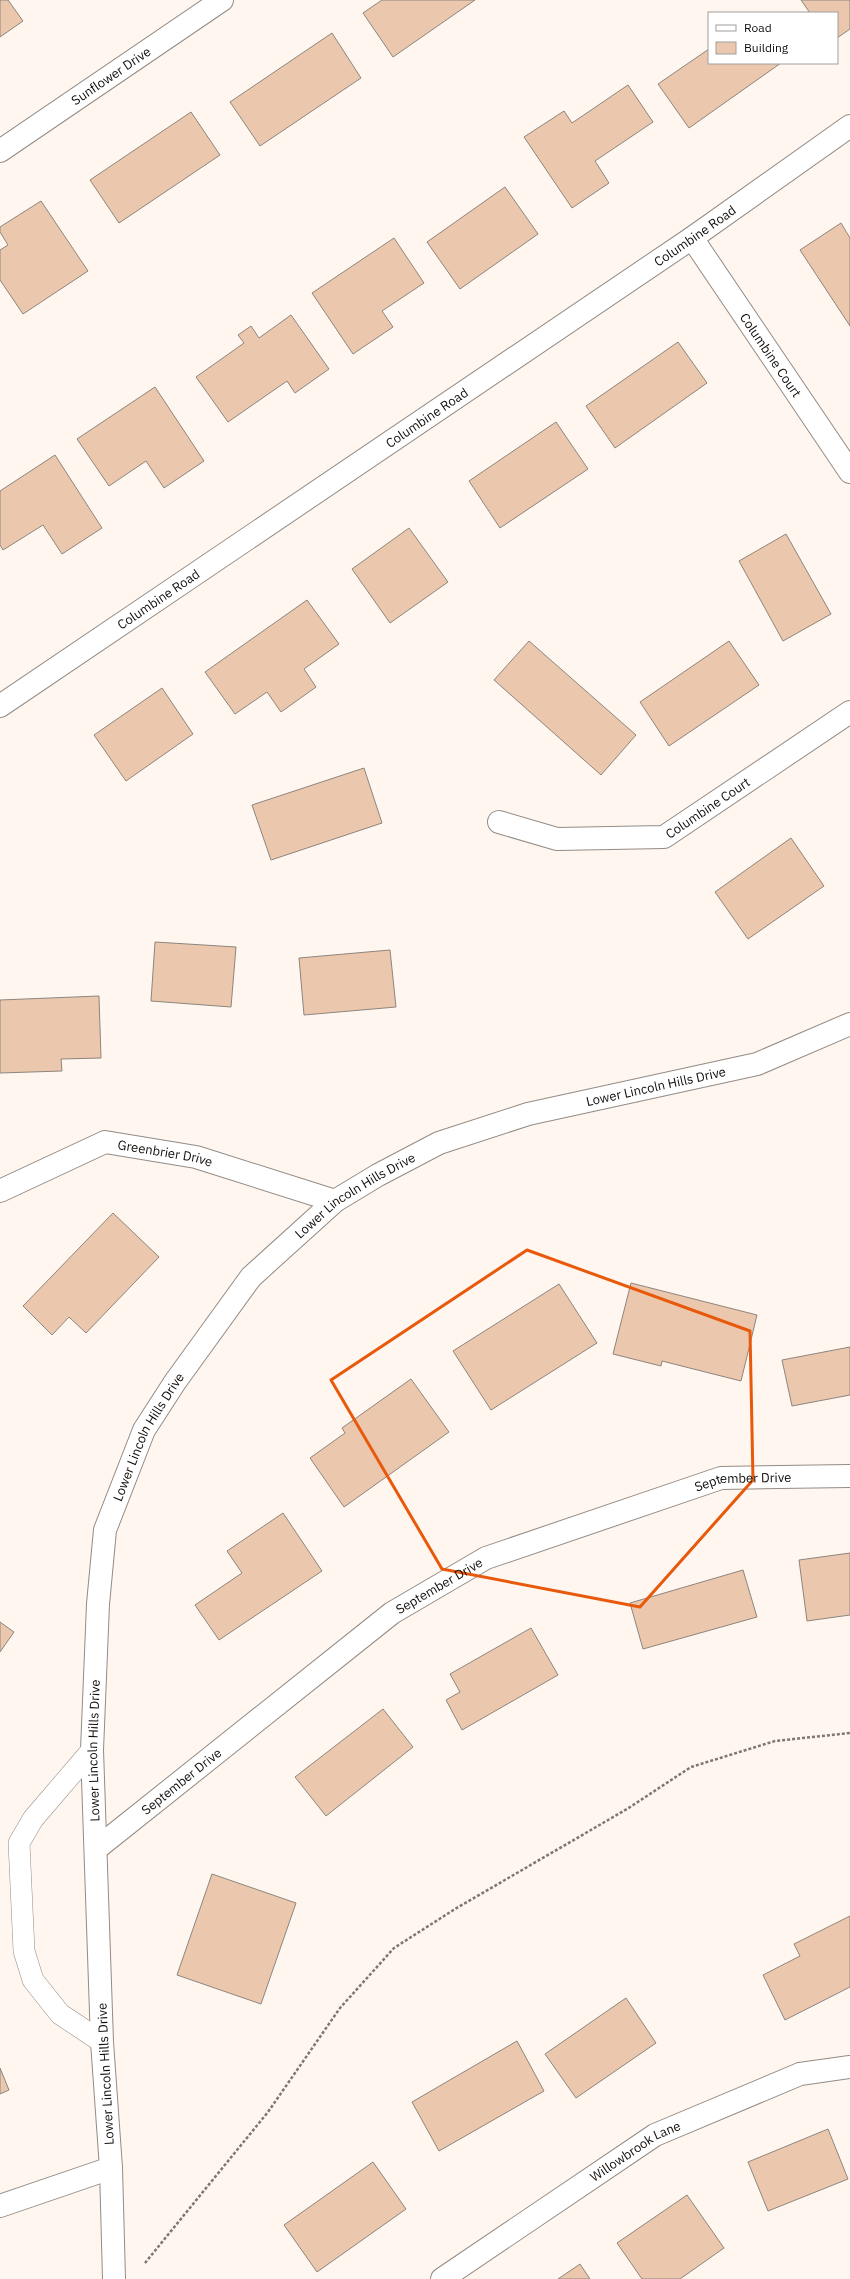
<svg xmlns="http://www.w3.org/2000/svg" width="850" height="2279" font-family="'IBM Plex Sans',sans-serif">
<rect width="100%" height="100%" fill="#fff6ef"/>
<path fill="#ebc8ad" stroke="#8d857e" d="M 0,0 L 8,0 L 23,21 L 0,37 Z
M 382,0 L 475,0 L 393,57 L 363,13 Z
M 801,0 L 850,0 L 850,29 L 837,38 L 837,13 L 810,13 Z
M 332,33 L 361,78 L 260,146 L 230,102 Z
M 709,49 L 709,63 L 781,63 L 689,128 L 658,84 Z
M 628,85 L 653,122 L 595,161 L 609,183 L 572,208 L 524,137 L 564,111 L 572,123 Z
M 191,112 L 220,155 L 119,223 L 90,180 Z
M 505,187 L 538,234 L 460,289 L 427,242 Z
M 41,201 L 88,271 L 23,314 L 0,280 L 0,250 L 8,245 L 0,232 L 0,227 Z
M 841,223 L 850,238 L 850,326 L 800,250 Z
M 394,238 L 424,283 L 382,311 L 393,327 L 353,354 L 312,293 Z
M 291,315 L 329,369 L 295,393 L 287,381 L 228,422 L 196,377 L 244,343 L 238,335 L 251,326 L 259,338 Z
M 678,342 L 707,383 L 615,448 L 586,406 Z
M 155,387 L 204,461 L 164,488 L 146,461 L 109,486 L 77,439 Z
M 556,422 L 588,469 L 500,528 L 469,481 Z
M 55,455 L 102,528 L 62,554 L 43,525 L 3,550 L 0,545 L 0,491 Z
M 409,528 L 448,582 L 390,623 L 352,569 Z
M 786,534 L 831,614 L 783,641 L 739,561 Z
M 307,600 L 339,644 L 304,669 L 316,687 L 281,712 L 267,692 L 235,714 L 205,672 Z
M 529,641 L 636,735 L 601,775 L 494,680 Z
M 729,641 L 759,685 L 669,746 L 640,702 Z
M 162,688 L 193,734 L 126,781 L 94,735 Z
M 364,768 L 382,823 L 271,860 L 252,805 Z
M 791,838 L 824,886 L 748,939 L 715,892 Z
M 155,942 L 236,947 L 231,1007 L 151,1001 Z
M 390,950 L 396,1007 L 304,1015 L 299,958 Z
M 99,996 L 101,1058 L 61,1059 L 62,1071 L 0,1073 L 0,1000 Z
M 113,1213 L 159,1257 L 86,1333 L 69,1317 L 52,1335 L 23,1306 Z
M 631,1283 L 757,1315 L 741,1381 L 662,1361 L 661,1366 L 613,1354 Z
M 559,1284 L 597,1343 L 491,1410 L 453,1351 Z
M 850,1347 L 850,1395 L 792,1406 L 782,1360 Z
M 411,1379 L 449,1432 L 344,1507 L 310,1458 L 345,1433 L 342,1428 Z
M 283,1513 L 322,1571 L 219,1640 L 195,1605 L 242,1573 L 227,1551 Z
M 850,1553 L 850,1615 L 807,1621 L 799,1560 Z
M 743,1570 L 757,1617 L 643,1649 L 630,1603 Z
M 0,1622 L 14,1632 L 0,1652 Z
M 531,1628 L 558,1675 L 462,1730 L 446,1700 L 460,1692 L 450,1674 Z
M 383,1709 L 413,1747 L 326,1816 L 295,1777 Z
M 212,1874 L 296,1903 L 261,2004 L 177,1975 Z
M 850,1916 L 850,1987 L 785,2020 L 763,1975 L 800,1956 L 794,1944 Z
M 626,1998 L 656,2043 L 576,2098 L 545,2054 Z
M 517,2041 L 544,2091 L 439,2151 L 412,2102 Z
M 0,2068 L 9,2090 L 0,2094 Z
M 828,2129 L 848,2179 L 768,2211 L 748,2162 Z
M 373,2162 L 406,2209 L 317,2272 L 284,2225 Z
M 687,2195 L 724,2248 L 680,2279 L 642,2279 L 617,2243 Z
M 580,2264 L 590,2279 L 558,2279 Z"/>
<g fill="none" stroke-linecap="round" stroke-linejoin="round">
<defs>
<path id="service" d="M 92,1750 L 33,1819 L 19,1843 L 24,1951 L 33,1980 L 60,2014 L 102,2042"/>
<g id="minor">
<path id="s1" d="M 0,151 L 222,0"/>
<path id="s2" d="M 692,238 L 850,472"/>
<path id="s3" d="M 0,706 L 692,238 L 850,126"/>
<path id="s4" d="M 499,822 L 557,839 L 664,837 L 850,712"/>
<path id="s5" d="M 0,1191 L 105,1142 L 196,1157 L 335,1201"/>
<path id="s6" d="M 96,1849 L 392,1613 L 486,1558 L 721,1478 L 850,1476"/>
<path d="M 0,2206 L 111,2168"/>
<path id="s7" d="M 114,2279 L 111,2168 L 102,2042 L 92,1750 L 98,1604 L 105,1530 L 144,1430 L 175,1382 L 251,1277 L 335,1201 L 378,1175 L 439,1143 L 528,1114 L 757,1064 L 850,1024"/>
<path id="s8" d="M 442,2279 L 655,2135 L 800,2074 L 850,2067"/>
</g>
</defs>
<use href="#service" stroke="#938b85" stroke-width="22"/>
<use href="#minor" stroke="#938b85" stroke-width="24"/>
<path stroke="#7d7773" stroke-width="2.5" stroke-dasharray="3 2" stroke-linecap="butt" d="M 145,2263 L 268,2112 L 340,2008 L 394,1948 L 455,1909 L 627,1809 L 691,1767 L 775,1741 L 850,1733"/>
<use href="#service" stroke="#fff" stroke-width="21"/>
<use href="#minor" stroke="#fff" stroke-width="22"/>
</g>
<path fill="none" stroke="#e8590c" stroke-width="3" stroke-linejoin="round" d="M 527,1250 L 750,1331 L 753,1480 L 640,1607 L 442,1569 L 331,1380 Z"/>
<g text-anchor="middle" stroke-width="3" stroke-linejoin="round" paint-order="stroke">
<g font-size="13" fill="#100d0b" stroke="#fff">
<text dy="5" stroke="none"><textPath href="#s1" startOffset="134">Sunflower Drive</textPath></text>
<text dy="5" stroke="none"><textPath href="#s3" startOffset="839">Columbine Road</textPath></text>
<text dy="5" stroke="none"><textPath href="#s2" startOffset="141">Columbine Court</textPath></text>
<text dy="5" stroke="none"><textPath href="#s3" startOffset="515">Columbine Road</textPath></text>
<text dy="5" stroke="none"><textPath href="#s3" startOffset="191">Columbine Road</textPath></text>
<text dy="5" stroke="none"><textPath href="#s4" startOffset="220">Columbine Court</textPath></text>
<text dy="5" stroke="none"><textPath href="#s7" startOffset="1501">Lower Lincoln Hills Drive</textPath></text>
<text dy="5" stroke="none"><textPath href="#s5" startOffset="177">Greenbrier Drive</textPath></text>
<text dy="5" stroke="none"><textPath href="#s7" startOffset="1177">Lower Lincoln Hills Drive</textPath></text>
<text dy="5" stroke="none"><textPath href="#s7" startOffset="853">Lower Lincoln Hills Drive</textPath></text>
<text dy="5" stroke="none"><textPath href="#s6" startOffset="757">September Drive</textPath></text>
<text dy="5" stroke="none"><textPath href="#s6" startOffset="433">September Drive</textPath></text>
<text dy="5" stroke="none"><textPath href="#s7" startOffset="529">Lower Lincoln Hills Drive</textPath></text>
<text dy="5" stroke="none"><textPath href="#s6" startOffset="109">September Drive</textPath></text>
<text transform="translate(105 2074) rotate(-93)" y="5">Lower Lincoln Hills Drive</text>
<text dy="5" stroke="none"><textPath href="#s8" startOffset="232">Willowbrook Lane</textPath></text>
</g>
</g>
<rect x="708" y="12" width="130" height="52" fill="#ffffff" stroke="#9f9e9d"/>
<rect x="716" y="25" width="20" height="6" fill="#ffffff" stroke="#9f9e9d"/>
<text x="744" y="32" font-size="12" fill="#100d0b">Road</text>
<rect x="716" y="42" width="20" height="12" fill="#ebc8ad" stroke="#9f9e9d"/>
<text x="744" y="52" font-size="12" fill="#100d0b">Building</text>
</svg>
